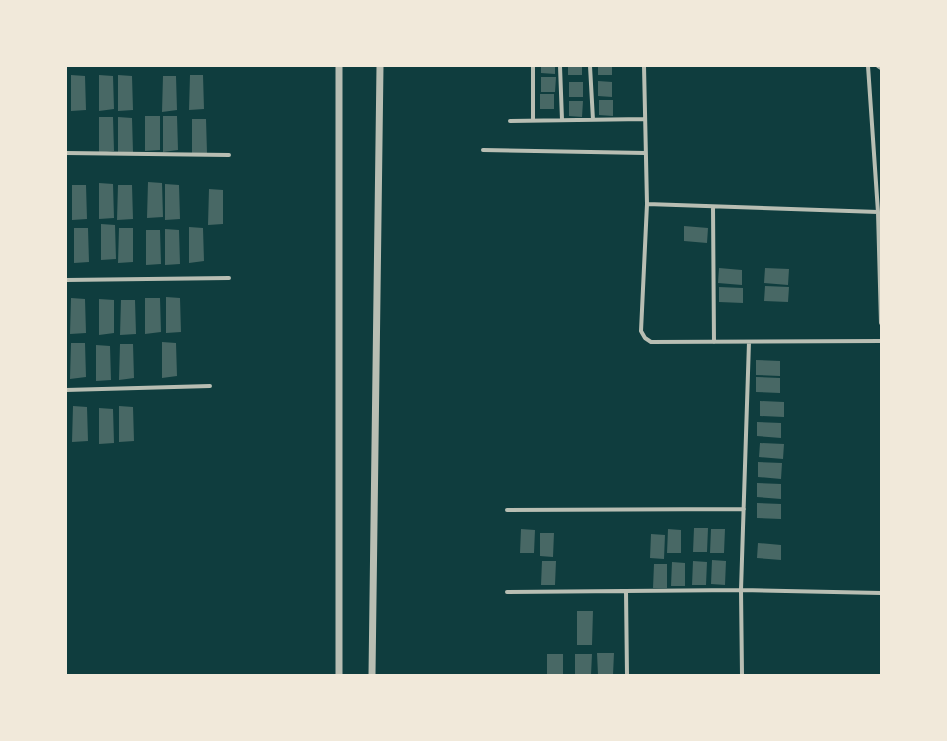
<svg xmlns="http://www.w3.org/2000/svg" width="947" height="741" font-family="'Roboto Condensed',sans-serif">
<rect width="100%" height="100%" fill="#0f3d3e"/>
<path fill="#486865" d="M 541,66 L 555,66 L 555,74 L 541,73 Z
M 568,66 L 582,66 L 582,75 L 568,75 Z
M 598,66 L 612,66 L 612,75 L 598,75 Z
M 71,75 L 85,76 L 86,110 L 71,111 Z
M 99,75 L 113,76 L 114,109 L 99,111 Z
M 118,75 L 132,76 L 133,110 L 118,111 Z
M 190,75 L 203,75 L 204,109 L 189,110 Z
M 163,76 L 176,76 L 177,110 L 162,112 Z
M 541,77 L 556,77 L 555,92 L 541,92 Z
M 598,81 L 612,82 L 612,97 L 598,96 Z
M 569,82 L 583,82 L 583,97 L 569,97 Z
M 540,94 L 554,94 L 554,109 L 540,109 Z
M 599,100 L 613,100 L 613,116 L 599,115 Z
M 569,101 L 583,101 L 582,117 L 569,116 Z
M 145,116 L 160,116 L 160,150 L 145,151 Z
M 163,116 L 177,116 L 178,150 L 163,152 Z
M 99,117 L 113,117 L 114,151 L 99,153 Z
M 118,117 L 132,118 L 133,152 L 118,153 Z
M 192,119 L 206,119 L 207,153 L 192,154 Z
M 148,182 L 162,183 L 163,217 L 147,218 Z
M 99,183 L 113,184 L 114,218 L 99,219 Z
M 165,184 L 179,185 L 180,219 L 165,220 Z
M 72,185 L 86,185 L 87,219 L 72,220 Z
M 118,185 L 132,185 L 133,219 L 117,220 Z
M 209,189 L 223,190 L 223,224 L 208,225 Z
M 101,224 L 115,225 L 116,259 L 101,260 Z
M 684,226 L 708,228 L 707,243 L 684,241 Z
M 189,227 L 203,228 L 204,261 L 189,263 Z
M 74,228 L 88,228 L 89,262 L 74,263 Z
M 119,228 L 133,228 L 133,262 L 118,263 Z
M 165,229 L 179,230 L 180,264 L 165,265 Z
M 146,230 L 160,230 L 161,264 L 146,265 Z
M 719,268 L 742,270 L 742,285 L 718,283 Z
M 765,268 L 789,269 L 788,285 L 764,283 Z
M 765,286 L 789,287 L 788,302 L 764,301 Z
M 719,287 L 743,288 L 743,303 L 719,302 Z
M 166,297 L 180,298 L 181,332 L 166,333 Z
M 71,298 L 85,299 L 86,333 L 70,334 Z
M 145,298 L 160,298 L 161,332 L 145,334 Z
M 99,299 L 114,300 L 114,333 L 99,335 Z
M 121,300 L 135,300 L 136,334 L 120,335 Z
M 162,342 L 176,343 L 177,376 L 162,378 Z
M 71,343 L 85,343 L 86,377 L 70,379 Z
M 120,344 L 133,344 L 134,378 L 119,380 Z
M 96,345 L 110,346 L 111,380 L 96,381 Z
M 756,360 L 780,361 L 780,376 L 756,375 Z
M 756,377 L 780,378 L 780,393 L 756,392 Z
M 760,401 L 784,402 L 784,417 L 760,416 Z
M 73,406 L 87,407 L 88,441 L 72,442 Z
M 119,406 L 133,407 L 134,441 L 119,442 Z
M 99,408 L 113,409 L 114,443 L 99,444 Z
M 757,422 L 781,423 L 781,438 L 757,436 Z
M 760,443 L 784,444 L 783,459 L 759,457 Z
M 758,462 L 782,463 L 781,479 L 758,477 Z
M 757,483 L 781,484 L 781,499 L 757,497 Z
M 757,503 L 781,504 L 781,519 L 757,518 Z
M 694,528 L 708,528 L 707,552 L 693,552 Z
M 521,529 L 535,530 L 534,553 L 520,553 Z
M 668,529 L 681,530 L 681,553 L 667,553 Z
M 711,529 L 725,529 L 724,553 L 710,553 Z
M 540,533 L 554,533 L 553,557 L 540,556 Z
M 651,534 L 665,535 L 664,559 L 650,558 Z
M 758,543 L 781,545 L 781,560 L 757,558 Z
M 712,560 L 726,561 L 725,585 L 711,584 Z
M 542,561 L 556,561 L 555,585 L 541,585 Z
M 693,561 L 707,562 L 706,585 L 692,585 Z
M 672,562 L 685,563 L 685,586 L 671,586 Z
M 654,564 L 667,564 L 667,588 L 653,588 Z
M 577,611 L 593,611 L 592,645 L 577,645 Z
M 597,653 L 614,653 L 613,675 L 598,675 Z
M 547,654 L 563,654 L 563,675 L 547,675 Z
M 575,654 L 592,654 L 591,675 L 575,675 Z"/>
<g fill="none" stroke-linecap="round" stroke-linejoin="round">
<path stroke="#b8beb3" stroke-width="4" d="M 533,66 L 533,120
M 560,66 L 562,120
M 590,66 L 593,120
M 644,66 L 647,204 L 641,331 L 645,338 L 651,342 L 881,341
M 868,66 L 878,212 L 881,323
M 878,66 L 881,68
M 510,121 L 645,119
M 483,150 L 645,153
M 66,153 L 229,155
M 647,204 L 878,212
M 713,207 L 714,342
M 66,280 L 229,278
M 66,390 L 210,386
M 507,510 L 744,509
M 626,591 L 627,675
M 507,592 L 741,590 L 881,593
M 742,675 L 741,590 L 749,342"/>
<path stroke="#b8beb3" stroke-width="7" d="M 339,675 L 339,66
M 372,675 L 380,66"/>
</g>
<rect width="947" height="741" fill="none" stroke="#f1e9da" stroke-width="134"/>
</svg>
